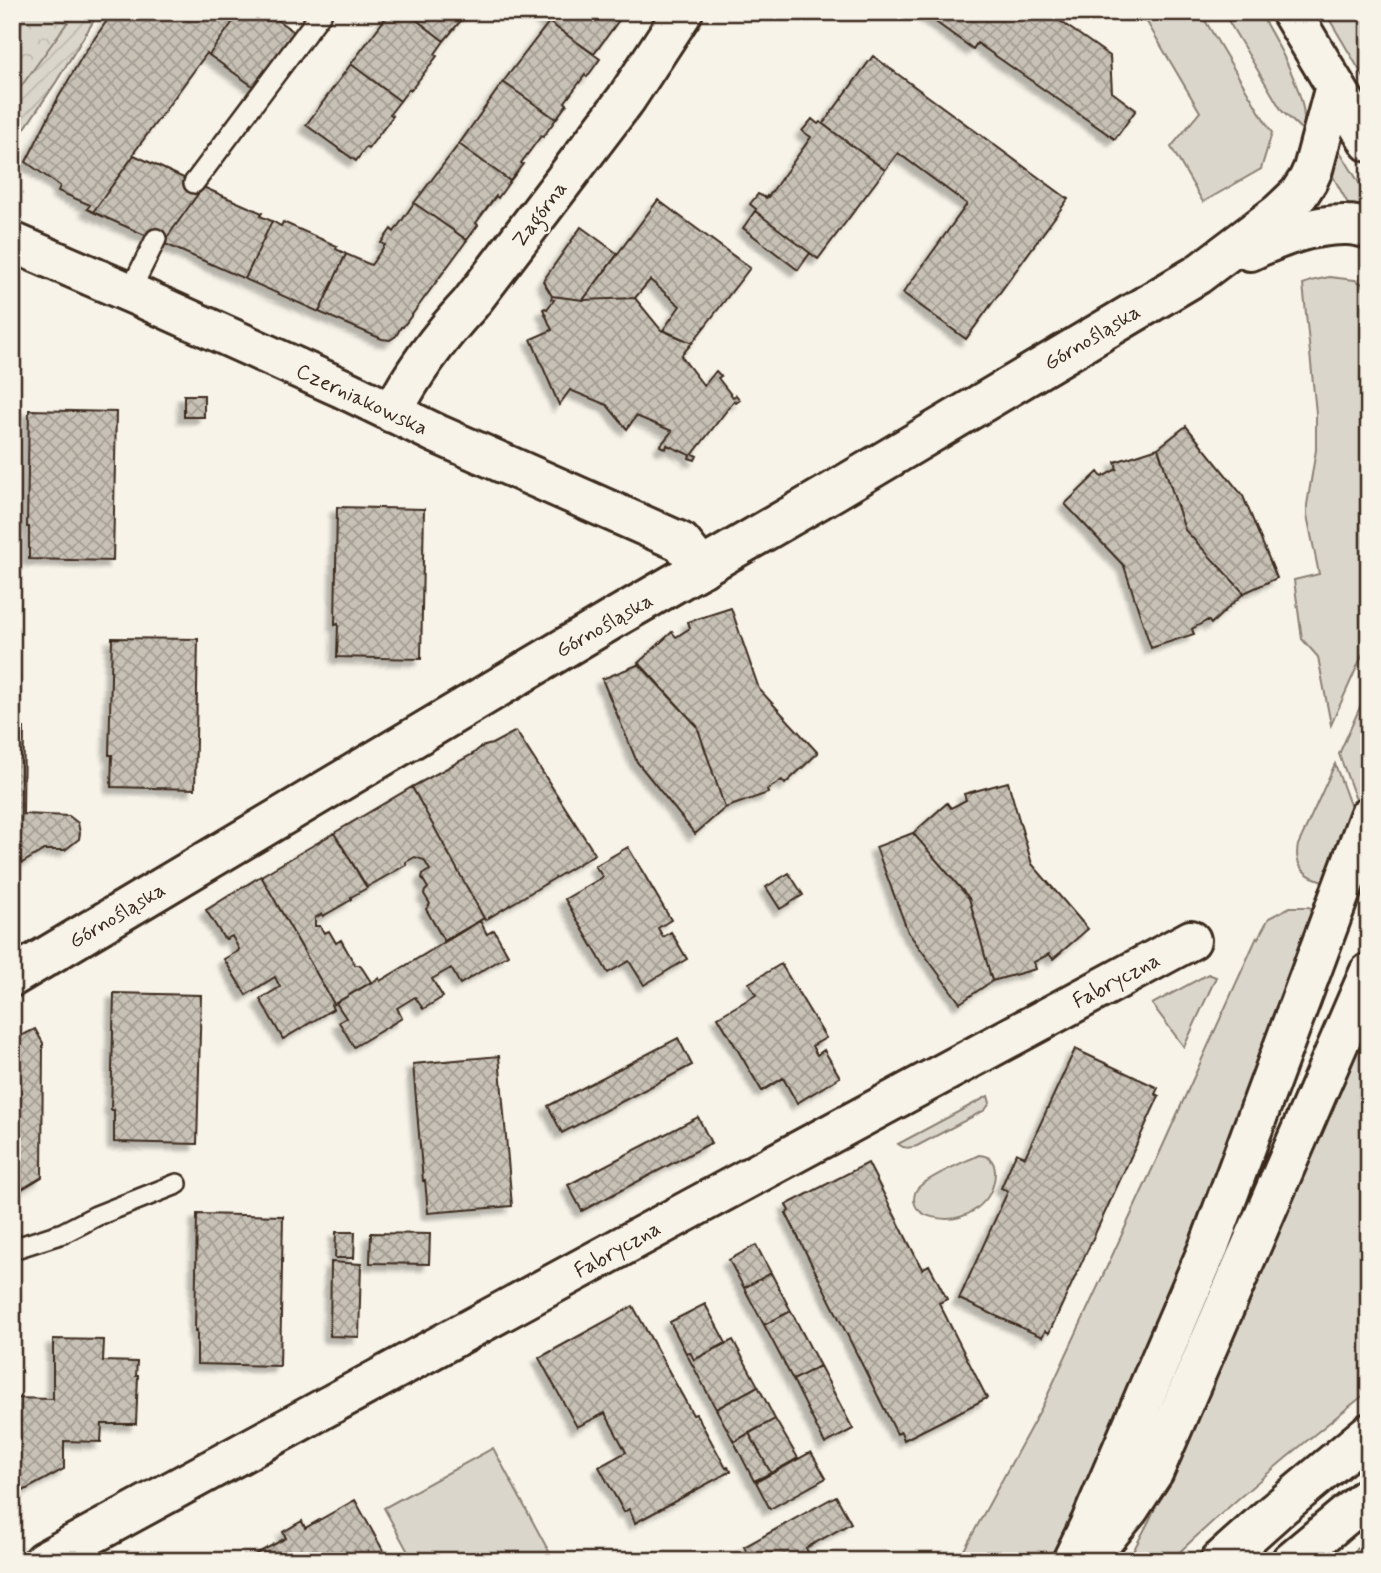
<svg xmlns="http://www.w3.org/2000/svg" width="1381" height="1573" font-family="Mynerve,sans-serif">
<defs>
<pattern id="park-crowns" width="20" height="18" patternUnits="userSpaceOnUse" patternTransform="scale(1.75)"><rect width="20" height="18" fill="#dbd6cb"/><path d="M2 6a3 3 0 1 1 6 0M12 15a3 3 0 1 1 6 0" fill="none" stroke="#bdb8ae"/></pattern>
<pattern id="garden-furrows" width="10" height="10" patternUnits="userSpaceOnUse" patternTransform="scale(1.75)"><rect width="10" height="10" fill="#dbd6cb"/><path d="M-1 1l2-2M0 10L10 0M9 11l2-2" fill="none" stroke="#bdb8ae"/></pattern>
<pattern id="building-cross-hatch" width="8" height="8" patternUnits="userSpaceOnUse" patternTransform="scale(1.75)"><rect width="8" height="8" fill="#c8c1b6"/><path d="M0 0l8 8M0 8l8-8" fill="none" stroke="#a49d93"/></pattern>
<filter id="shadow"><feDropShadow dx="-6" dy="6" stdDeviation="2" flood-color="#0004"/></filter>
</defs>
<rect width="100%" height="100%" fill="#f7f3e8"/>
<filter id="ink" filterUnits="userSpaceOnUse"><feTurbulence type="fractalNoise" baseFrequency=".0143" numOctaves="2"/><feDisplacementMap in="SourceGraphic" scale="14" xChannelSelector="R" yChannelSelector="G"/><feConvolveMatrix kernelMatrix="1 2 1 2 8 2 1 2 1" color-interpolation-filters="sRGB"/></filter>
<g filter="url(#ink)">
<path fill="#dbd6cb" stroke="#8b8074" stroke-width="2" d="M 1141,12 L 1200,12 L 1272,133 L 1261,169 L 1203,202 L 1171,147 L 1200,112 Z
M 1223,12 L 1259,12 C 1274,37 1311,101 1303,129 L 1300,128 L 1282,111 Z
M 1325,12 L 1366,12 L 1369,16 L 1369,86 Z
M 1339,150 L 1369,199 L 1369,214 L 1352,211 L 1330,171 L 1336,153 Z
M 1329,277 L 1355,280 L 1369,287 L 1369,640 L 1331,725 L 1318,657 L 1302,639 L 1294,580 L 1319,574 L 1307,515 L 1307,505 L 1316,450 L 1316,413 L 1303,284 L 1311,281 Z
M 1369,687 L 1369,835 L 1339,754 Z
M 1335,764 L 1369,857 L 1369,898 L 1312,877 C 1299,870 1295,859 1298,845 Z
M 1290,907 L 1308,907 L 1314,909 C 1267,1032 1222,1157 1174,1280 C 1137,1375 1099,1471 1051,1561 L 958,1561 L 1043,1405 L 1161,1150 L 1257,937 L 1258,938 L 1269,918 Z
M 1208,974 L 1216,977 L 1184,1047 L 1152,1004 Z
M 1369,1022 L 1369,1391 C 1300,1445 1233,1501 1170,1561 L 1128,1561 L 1150,1519 L 1177,1459 Z
M 988,1096 L 990,1103 L 985,1110 L 917,1146 C 909,1148 904,1149 898,1144 Z
M 979,1155 C 1002,1156 996,1185 987,1198 C 980,1207 971,1214 960,1217 C 946,1221 916,1219 914,1200 C 914,1195 916,1189 920,1186 C 934,1174 962,1163 979,1155 Z
M 493,1448 L 554,1561 L 413,1561 L 384,1508 Z
M 1369,1539 L 1369,1561 L 1343,1561 Z"/>
<path fill="url(#park-crowns)" stroke="#8b8074" stroke-width="2" d="M 12,12 L 99,12 L 56,82 L 12,147 Z"/>
<path fill="url(#garden-furrows)" stroke="#8b8074" stroke-width="2" d="M 75,12 L 99,12 L 56,82 L 12,147 L 12,99 Z"/>
<path fill="url(#building-cross-hatch)" stroke="#3b2a1e" stroke-width="2" filter="url(#shadow)" d="M 113,12 L 240,12 L 209,55 L 207,53 L 133,154 L 134,155 L 93,212 L 87,209 L 90,205 L 58,191 L 60,186 L 26,162 L 57,100 L 83,55 Z
M 240,12 L 266,12 L 297,34 L 257,89 L 209,55 Z
M 390,12 L 406,12 L 444,41 L 435,54 L 437,56 L 411,90 L 409,89 L 400,101 L 351,64 Z
M 406,12 L 468,12 L 444,41 Z
M 535,12 L 558,12 L 550,23 Z
M 558,12 L 625,12 L 594,54 L 550,23 Z
M 922,12 L 1047,12 L 1110,56 L 1112,92 L 1136,110 L 1115,139 L 977,43 L 973,49 Z
M 549,22 L 600,59 L 587,77 L 585,75 L 565,102 L 567,104 L 556,119 L 503,82 Z
M 873,56 L 1068,199 L 966,339 L 903,293 L 967,204 L 898,153 L 885,170 L 823,124 Z
M 351,64 L 400,101 L 390,114 L 393,116 L 368,149 L 366,147 L 356,161 L 306,125 Z
M 503,82 L 556,119 L 543,137 L 541,136 L 521,163 L 523,164 L 510,181 L 459,144 Z
M 812,119 L 818,124 L 820,122 L 885,170 L 818,259 L 755,211 L 756,209 L 750,204 L 758,194 L 766,198 L 767,196 L 768,197 L 811,137 L 802,131 Z
M 459,144 L 510,181 L 498,198 L 496,196 L 476,223 L 478,225 L 467,240 L 414,203 Z
M 134,155 L 203,187 L 163,243 L 93,212 Z
M 203,187 L 262,213 L 260,216 L 272,221 L 245,279 L 163,243 Z
M 658,200 L 750,268 L 692,343 L 663,330 L 680,306 L 650,280 L 635,298 L 583,300 Z
M 414,203 L 467,240 L 403,327 L 401,327 L 396,336 L 390,340 L 382,339 L 319,312 L 346,254 L 371,265 L 385,245 L 381,243 L 391,229 L 394,232 Z
M 755,211 L 810,253 L 798,270 L 743,228 Z
M 272,221 L 281,226 L 283,222 L 337,246 L 336,249 L 346,254 L 319,312 L 245,279 Z
M 581,227 L 618,254 L 583,300 L 552,296 L 543,281 Z
M 552,296 L 583,300 L 635,298 L 661,330 L 692,343 L 681,356 L 704,386 L 716,371 L 721,376 L 718,378 L 733,397 L 736,395 L 740,400 L 736,403 L 734,401 L 693,454 L 697,456 L 695,460 L 689,458 L 690,455 L 667,445 L 666,449 L 660,446 L 672,431 L 636,416 L 627,429 L 607,405 L 570,390 L 559,405 L 531,339 L 552,330 L 543,309 L 545,308 L 547,309 L 554,300 L 551,299 Z
M 184,395 L 204,395 L 204,417 L 184,417 Z
M 29,410 L 116,412 L 113,561 L 29,559 L 29,527 L 27,527 Z
M 1186,426 L 1243,496 L 1277,578 L 1244,593 L 1185,530 L 1158,448 Z
M 1158,448 L 1185,530 L 1244,593 L 1211,624 L 1208,620 L 1192,629 L 1194,634 L 1151,648 L 1124,566 L 1065,504 L 1098,472 L 1102,477 L 1117,469 L 1115,462 Z
M 337,507 L 424,509 L 421,659 L 337,657 L 338,624 L 335,625 Z
M 731,608 L 759,689 L 818,753 L 785,784 L 782,780 L 767,790 L 768,793 L 725,808 L 697,726 L 638,663 L 672,632 L 676,637 L 690,628 L 688,622 Z
M 112,638 L 198,639 L 195,789 L 111,787 L 112,755 L 109,755 Z
M 640,664 L 697,726 L 725,808 L 695,834 L 637,762 L 602,679 Z
M 12,676 L 19,676 L 18,728 L 24,728 L 23,814 L 69,816 L 78,823 L 80,833 L 79,839 L 65,850 L 44,850 L 12,869 Z
M 516,731 L 595,854 L 485,920 L 412,787 L 473,754 L 481,747 L 492,744 Z
M 1008,782 L 1032,864 L 1088,929 L 1053,959 L 1049,954 L 1034,962 L 1036,969 L 992,981 L 969,898 L 913,833 L 947,803 L 951,808 L 966,800 L 964,794 Z
M 412,787 L 484,918 L 444,941 L 426,909 L 430,904 L 424,894 L 425,891 L 428,888 L 422,878 L 423,874 L 430,870 L 424,860 L 415,857 L 406,862 L 406,865 L 367,887 L 334,833 Z
M 334,833 L 367,888 L 351,897 L 351,900 L 323,916 L 322,914 L 315,918 L 315,926 L 320,926 L 324,933 L 329,931 L 336,943 L 341,940 L 355,965 L 360,965 L 371,982 L 334,1004 L 261,876 Z
M 913,833 L 969,898 L 992,981 L 960,1003 L 908,932 L 876,847 Z
M 628,847 L 671,920 L 658,928 L 663,937 L 671,932 L 687,959 L 644,985 L 629,961 L 608,973 L 565,899 L 603,877 L 595,866 Z
M 789,873 L 803,895 L 780,909 L 766,887 Z
M 261,876 L 334,1004 L 331,1005 L 333,1009 L 283,1039 L 260,999 L 280,987 L 275,977 L 246,995 L 224,959 L 238,951 L 239,949 L 232,936 L 226,939 L 223,937 L 206,910 Z
M 480,921 L 487,934 L 494,930 L 508,955 L 460,984 L 451,968 L 432,979 L 443,997 L 423,1009 L 415,997 L 397,1008 L 402,1018 L 354,1047 L 339,1022 L 346,1018 L 336,1003 L 379,978 L 380,981 Z
M 781,964 L 826,1038 L 812,1046 L 817,1055 L 824,1050 L 840,1077 L 797,1103 L 783,1078 L 762,1091 L 718,1017 L 756,995 L 749,983 Z
M 114,993 L 201,995 L 197,1144 L 114,1142 L 114,1110 L 111,1110 Z
M 15,1025 L 21,1036 L 35,1029 L 43,1043 L 42,1177 L 12,1195 L 12,1027 Z
M 678,1038 L 692,1065 L 562,1133 L 548,1106 Z
M 1075,1049 L 1158,1088 L 1155,1094 L 1159,1096 L 1049,1333 L 1045,1331 L 1042,1337 L 959,1299 L 1008,1191 L 1001,1188 L 1016,1153 L 1025,1157 Z
M 499,1056 L 512,1206 L 428,1213 L 425,1180 L 423,1181 L 413,1064 Z
M 698,1117 L 711,1143 L 582,1211 L 568,1185 Z
M 868,1163 L 922,1269 L 929,1265 L 947,1299 L 939,1303 L 987,1398 L 904,1440 L 901,1432 L 897,1434 L 786,1213 L 789,1211 L 786,1205 Z
M 197,1214 L 283,1216 L 280,1366 L 197,1364 L 197,1330 L 195,1331 Z
M 336,1232 L 355,1232 L 354,1258 L 335,1258 Z
M 371,1233 L 430,1234 L 429,1264 L 370,1263 Z
M 756,1245 L 771,1273 L 744,1288 L 729,1260 Z
M 331,1262 L 361,1264 L 359,1337 L 330,1336 Z
M 771,1273 L 791,1311 L 764,1325 L 744,1288 Z
M 705,1304 L 726,1343 L 694,1360 L 690,1352 L 686,1353 L 670,1322 Z
M 633,1306 L 693,1415 L 696,1414 L 726,1468 L 728,1467 L 731,1471 L 635,1523 L 629,1509 L 624,1512 L 599,1467 L 626,1452 L 605,1413 L 577,1427 L 539,1358 Z
M 791,1311 L 820,1366 L 793,1380 L 764,1325 Z
M 53,1339 L 104,1340 L 103,1361 L 137,1362 L 136,1376 L 138,1376 L 136,1424 L 102,1424 L 101,1442 L 64,1441 L 64,1469 L 12,1497 L 12,1398 L 53,1399 Z
M 733,1340 L 758,1386 L 716,1409 L 686,1353 L 690,1352 L 694,1360 Z
M 820,1366 L 853,1429 L 825,1444 L 793,1380 Z
M 758,1386 L 775,1419 L 734,1442 L 716,1409 Z
M 775,1419 L 798,1458 L 771,1473 L 749,1433 Z
M 749,1433 L 771,1473 L 754,1481 L 734,1442 Z
M 811,1452 L 826,1478 L 770,1509 L 756,1482 Z
M 836,1496 L 851,1523 L 806,1548 L 812,1561 L 752,1561 L 744,1547 Z
M 355,1500 L 385,1554 L 373,1561 L 243,1561 L 286,1538 L 283,1532 L 302,1521 L 305,1528 Z"/>
<g fill="none" stroke-linecap="round" stroke-linejoin="round">
<defs>
<path id="lane" d="M 194,183 L 322,12
M 129,293 L 156,239
M 12,1243 L 19,1247 L 63,1233 L 96,1216 L 177,1184"/>
<path id="street" d="M 12,242 L 142,298 L 342,388 L 437,434 L 681,542 L 702,568
M 392,413 C 413,372 439,337 470,304 L 626,99 L 683,12
M 43,1561 L 691,1209 L 1191,940"/>
<path id="secondary" d="M 1250,251 C 1280,237 1313,224 1347,225 C 1354,225 1362,227 1369,229
M 12,977 L 613,619 L 834,491 L 1197,275 L 1279,213 L 1299,194 L 1308,180 L 1313,169 L 1335,86"/>
<path id="primary" d="M 1291,12 L 1369,142
M 1088,1559 L 1129,1509 L 1154,1471 L 1369,973
M 1072,1561 L 1091,1522 L 1210,1244 L 1369,816
M 1220,1561 L 1276,1511 L 1369,1433
M 1291,1561 L 1369,1496"/>
</defs>
<use href="#lane" stroke="#3b2a1e" stroke-width="24"/>
<use href="#street" stroke="#3b2a1e" stroke-width="44"/>
<use href="#secondary" stroke="#3b2a1e" stroke-width="44"/>
<use href="#primary" stroke="#3b2a1e" stroke-width="44"/>
<use href="#lane" stroke="#f7f3e8" stroke-width="19"/>
<use href="#street" stroke="#f7f3e8" stroke-width="38"/>
<use href="#secondary" stroke="#f7f3e8" stroke-width="38"/>
<use href="#primary" stroke="#f7f3e8" stroke-width="38"/>
</g>
</g>
<g text-anchor="middle" stroke-width="5" stroke-linejoin="round" paint-order="stroke">
<g font-size="21" fill="#3b2a1e" stroke="#f7f3e8">
<text transform="translate(539 214) rotate(-53)" y="7">Zagórna</text>
<text transform="translate(1092 337) rotate(-31)" y="7">Górnośląska</text>
<text transform="translate(362 399) rotate(25)" y="7">Czerniakowska</text>
<text transform="translate(604 625) rotate(-30)" y="7">Górnośląska</text>
<text transform="translate(117 915) rotate(-31)" y="7">Górnośląska</text>
<text transform="translate(1116 980) rotate(-28)" y="7">Fabryczna</text>
<text transform="translate(617 1249) rotate(-29)" y="7">Fabryczna</text>
</g>
</g>
<rect width="1381" height="1573" fill="none" stroke="#f7f3e8" stroke-width="42"/>
<rect x="21" y="21" width="1339" height="1531" fill="none" stroke="#3b2a1e" stroke-width="2.5" filter="url(#ink)"/>
</svg>
